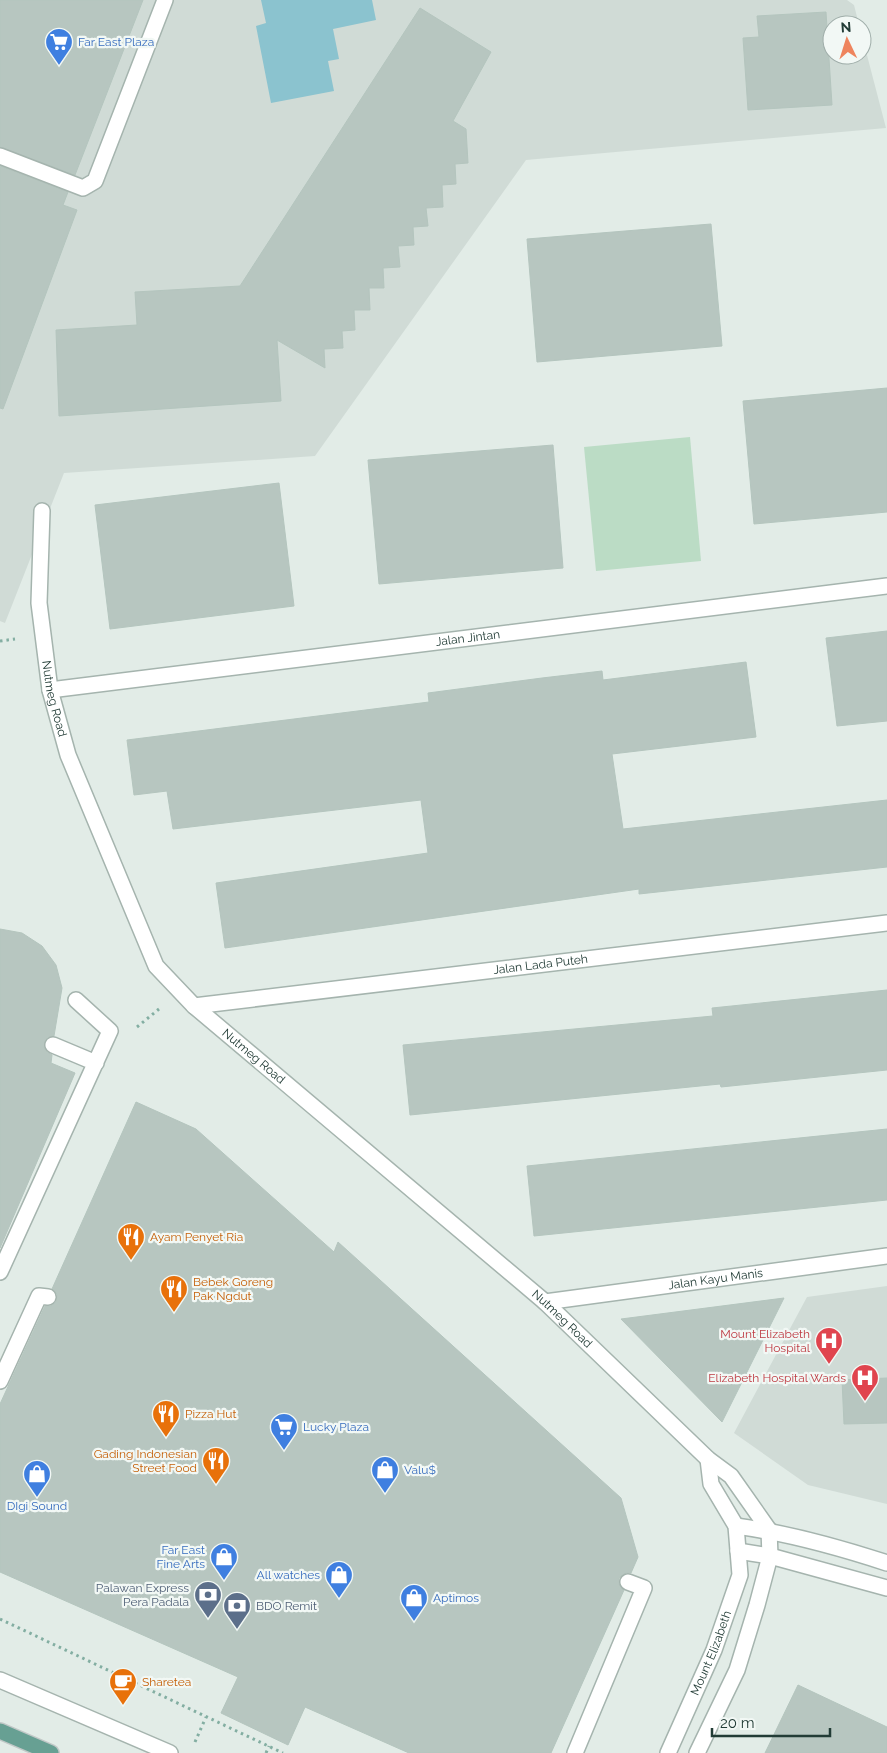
<svg xmlns="http://www.w3.org/2000/svg" width="887" height="1753" font-family="Raleway,sans-serif">
<rect width="100%" height="100%" fill="#e2ece7"/>
<path fill="#d0dbd6" d="M 0,0 L 847,0 L 854,5 L 859,25 L 832,25 L 832,55 L 862,55 L 862,36 L 886,128 L 526,160 L 315,456 L 64,473 L 5,623 L 0,621 Z
M 887,1286 L 887,1504 L 808,1485 L 734,1433 L 807,1297 Z"/>
<path fill="#bbdcc5" d="M 690,437 L 701,561 L 596,571 L 584,447 Z"/>
<path fill="#8bc3cf" d="M 261,0 L 372,0 L 376,20 L 333,29 L 339,59 L 328,61 L 334,91 L 271,103 L 256,26 L 266,23 Z"/>
<path fill="#b7c6c0" stroke="#b4c5be" d="M 0,0 L 143,0 L 75,175 L 0,147 Z
M 420,8 L 491,52 L 453,121 L 466,129 L 468,163 L 455,164 L 456,184 L 442,185 L 443,207 L 426,208 L 428,226 L 413,227 L 414,245 L 398,246 L 400,267 L 383,268 L 384,288 L 369,288 L 370,310 L 354,310 L 355,330 L 342,331 L 343,348 L 324,349 L 325,368 L 277,340 L 281,401 L 59,416 L 56,330 L 137,325 L 135,292 L 240,286 Z
M 826,12 L 832,105 L 748,110 L 743,38 L 759,37 L 757,16 Z
M 0,166 L 68,192 L 63,205 L 77,210 L 3,409 L 0,408 Z
M 711,224 L 722,346 L 537,362 L 527,239 Z
M 887,388 L 887,512 L 754,524 L 743,401 Z
M 553,445 L 563,568 L 379,584 L 368,460 Z
M 279,483 L 294,606 L 110,629 L 95,505 Z
M 887,631 L 887,721 L 837,726 L 826,638 Z
M 746,662 L 756,737 L 612,754 L 623,829 L 887,800 L 887,867 L 639,894 L 639,889 L 225,948 L 216,883 L 428,853 L 421,800 L 173,829 L 167,791 L 134,795 L 127,740 L 429,702 L 428,693 L 542,678 L 602,671 L 603,680 Z
M 0,929 L 22,933 L 42,946 L 56,965 L 62,988 L 54,1036 L 47,1038 L 44,1047 L 46,1051 L 52,1055 L 51,1063 L 75,1073 L 0,1248 Z
M 887,990 L 887,1070 L 721,1087 L 720,1084 L 410,1115 L 403,1045 L 713,1016 L 712,1008 Z
M 136,1102 L 196,1129 L 334,1252 L 338,1242 L 621,1498 L 638,1557 L 631,1573 L 626,1573 L 619,1578 L 619,1584 L 624,1590 L 551,1753 L 409,1753 L 305,1707 L 288,1745 L 221,1713 L 238,1677 L 0,1572 L 0,1404 L 45,1306 L 51,1306 L 56,1302 L 57,1294 L 52,1289 Z
M 887,1129 L 887,1200 L 534,1236 L 527,1166 Z
M 784,1298 L 722,1422 L 621,1319 Z
M 887,1378 L 887,1423 L 844,1424 L 842,1380 Z
M 798,1685 L 887,1727 L 887,1753 L 765,1753 Z"/>
<g fill="none" stroke-linecap="round" stroke-linejoin="round">
<defs>
<path id="service" d="M 0,156 L 83,188 L 95,181 L 165,0
M 53,1045 L 96,1063
M 0,1272 L 110,1031 L 76,1000
M 0,1381 L 39,1296 L 48,1297
M 0,1680 L 170,1753
M 575,1753 L 644,1588 L 628,1582"/>
<g id="minor">
<path id="s1" d="M 42,511 L 39,603 L 50,690 L 68,755 L 156,966 L 194,1006 L 545,1302 L 708,1459 L 731,1476 L 769,1530"/>
<path id="s2" d="M 50,690 L 887,586"/>
<path id="s3" d="M 194,1006 L 887,923"/>
<path id="s4" d="M 545,1302 L 887,1256"/>
<path d="M 736,1526 C 788,1533 838,1547 887,1563"/>
<path d="M 738,1551 L 770,1556 L 887,1588"/>
<path id="s5" d="M 668,1753 L 714,1650 L 740,1575 L 736,1526 L 711,1484 L 708,1459"/>
<path d="M 697,1753 L 737,1670 L 757,1605 L 770,1556 L 769,1530"/>
</g>
<path id="primary" d="M 0,1731 L 51,1753"/>
</defs>
<use href="#service" stroke="#a5b4ae" stroke-width="18"/>
<use href="#minor" stroke="#a5b4ae" stroke-width="18"/>
<use href="#primary" stroke="#c1c8c7" stroke-width="18"/>
<path stroke="#83aea2" stroke-width="3" stroke-dasharray="2.5 4" stroke-linecap="butt" d="M 0,641 L 15,639
M 137,1027 L 159,1009
M 0,1619 L 283,1753
M 195,1742 L 206,1717
M 266,1753 L 269,1746"/>
<use href="#service" stroke="#fff" stroke-width="15"/>
<use href="#minor" stroke="#fff" stroke-width="15"/>
<use href="#primary" stroke="#67a093" stroke-width="15"/>
</g>
<defs>
<symbol id="supermarket-pin" viewBox="-11 -11 22 30"><path d="M0 17L-7.5 6A9.5 9.5 0 1 1 7.5 6Z" fill="#3f7fe0" stroke="#f2f8f5"/><path d="M-6-5.5h2.5l.6 2H6L4.5 2H-2.5L-4.4-4H-6ZM-1.5 3.2a1.3 1.3 0 1 0 .1 0ZM3 3.2a1.3 1.3 0 1 0 .1 0Z" fill="#fff"/></symbol>
<symbol id="restaurant-pin" viewBox="-11 -11 22 30"><path d="M0 17L-7.5 6A9.5 9.5 0 1 1 7.5 6Z" fill="#e8710a" stroke="#f2f8f5"/><path d="M-5-6h1v4h1v-4h1v4h1v-4h1v5L-1.5 .5V6h-2V.5L-5-1ZM5-6V6H3V1.5H1.5Q1.5-4 5-6Z" fill="#fff"/></symbol>
<symbol id="hospital-pin" viewBox="-11 -11 22 30"><path d="M0 17L-7.5 6A9.5 9.5 0 1 1 7.5 6Z" fill="#e0444e" stroke="#f2f8f5"/><path d="M-5-5h3v3.5h4V-5h3V5h-3V1.5h-4V5h-3Z" fill="#fff"/></symbol>
<symbol id="shop-pin" viewBox="-11 -11 22 30"><path d="M0 17L-7.5 6A9.5 9.5 0 1 1 7.5 6Z" fill="#3f7fe0" stroke="#f2f8f5"/><path d="M-5-2.5h2.3a2.7 3.5 0 0 1 5.4 0H5L5.5 6h-11ZM-1.5-2.5h3a1.5 2.3 0 0 0-3 0Z" fill="#fff"/></symbol>
<symbol id="bank-pin" viewBox="-11 -11 22 30"><path d="M0 17L-7.5 6A9.5 9.5 0 1 1 7.5 6Z" fill="#5c6f8a" stroke="#f2f8f5"/><path d="M-6-4H6V4H-6ZM0-2.3a2.3 2.3 0 1 0 0 4.6a2.3 2.3 0 1 0 0-4.6Z" fill="#fff"/></symbol>
<symbol id="cafe-pin" viewBox="-11 -11 22 30"><path d="M0 17L-7.5 6A9.5 9.5 0 1 1 7.5 6Z" fill="#e8710a" stroke="#f2f8f5"/><path d="M-5.5-4.5H6V0H3Q3 3.5 0 3.5H-2.5Q-5.5 3.5-5.5 0ZM3-3.2v2h1.7v-2ZM-6 4.5H4V6H-6Z" fill="#fff"/></symbol>
</defs>
<g fill-rule="evenodd">
<use href="#supermarket-pin" x="43" y="26" width="32" height="43"/>
<use href="#restaurant-pin" x="115" y="1221" width="32" height="43"/>
<use href="#restaurant-pin" x="158" y="1273" width="32" height="43"/>
<use href="#hospital-pin" x="813" y="1325" width="32" height="43"/>
<use href="#hospital-pin" x="849" y="1362" width="32" height="43"/>
<use href="#restaurant-pin" x="150" y="1398" width="32" height="43"/>
<use href="#supermarket-pin" x="268" y="1411" width="32" height="43"/>
<use href="#restaurant-pin" x="200" y="1445" width="32" height="43"/>
<use href="#shop-pin" x="369" y="1454" width="32" height="43"/>
<use href="#shop-pin" x="21" y="1458" width="32" height="43"/>
<use href="#shop-pin" x="208" y="1541" width="32" height="43"/>
<use href="#shop-pin" x="323" y="1559" width="32" height="43"/>
<use href="#bank-pin" x="192" y="1579" width="32" height="43"/>
<use href="#shop-pin" x="398" y="1582" width="32" height="43"/>
<use href="#bank-pin" x="221" y="1590" width="32" height="43"/>
<use href="#cafe-pin" x="107" y="1666" width="32" height="43"/>
</g>
<g text-anchor="middle" stroke-width="4.5" stroke-linejoin="round" paint-order="stroke">
<g font-size="12" fill="#366cbe" stroke="#f2f8f5" text-anchor="start">
<text x="78" y="46">Far East Plaza</text>
<text x="303" y="1431">Lucky Plaza</text>
<text x="404" y="1474">Valu$</text>
<text x="37" y="1510" text-anchor="middle">DIgi Sound</text>
<text x="205" y="1554" text-anchor="end">Far East<tspan x="205" dy="14">Fine Arts</tspan></text>
<text x="320" y="1579" text-anchor="end">All watches</text>
<text x="433" y="1602">Aptimos</text>
</g>
<g font-size="12" fill="#223c36" stroke="#f2f8f5">
<text dy="4" stroke="none"><textPath href="#s2" startOffset="421">Jalan Jintan</textPath></text>
<text dy="4" stroke="none"><textPath href="#s1" startOffset="189">Nutmeg Road</textPath></text>
<text dy="4" stroke="none"><textPath href="#s3" startOffset="349">Jalan Lada Puteh</textPath></text>
<text dy="4" stroke="none"><textPath href="#s1" startOffset="609">Nutmeg Road</textPath></text>
<text dy="4" stroke="none"><textPath href="#s4" startOffset="172">Jalan Kayu Manis</textPath></text>
<text dy="4" stroke="none"><textPath href="#s1" startOffset="1014">Nutmeg Road</textPath></text>
<text dy="4" stroke="none"><textPath href="#s5" startOffset="109">Mount Elizabeth</textPath></text>
</g>
<g font-size="12" fill="#c56008" stroke="#f2f8f5" text-anchor="start">
<text x="150" y="1241">Ayam Penyet Ria</text>
<text x="193" y="1286">Bebek Goreng<tspan x="193" dy="14">Pak Ngdut</tspan></text>
<text x="185" y="1418">Pizza Hut</text>
<text x="197" y="1458" text-anchor="end">Gading Indonesian<tspan x="197" dy="14">Street Food</tspan></text>
<text x="142" y="1686">Sharetea</text>
</g>
<g font-size="12" fill="#be3a42" stroke="#f2f8f5" text-anchor="end">
<text x="810" y="1338">Mount Elizabeth<tspan x="810" dy="14">Hospital</tspan></text>
<text x="846" y="1382">Elizabeth Hospital Wards</text>
</g>
<g font-size="12" fill="#4e5e75" stroke="#f2f8f5" text-anchor="end">
<text x="189" y="1592">Palawan Express<tspan x="189" dy="14">Pera Padala</tspan></text>
<text x="256" y="1610" text-anchor="start">BDO Remit</text>
</g>
</g>
<g transform="translate(847 40) rotate(356)"><circle r="24" fill="#f2f8f5" stroke="#9fada9"/>
<path d="M0-4L9 19L0 12L-9 19Z" fill="#ee845d"/>
<text y="-8" font-size="14" font-weight="bold" text-anchor="middle" fill="#223c36">N</text>
</g>
<path d="M712 1728v8h118v-8" fill="none" stroke="#223c36" stroke-width="2.5"/>
<text x="720" y="1728" font-size="15" fill="#223c36" stroke="#f2f8f5" stroke-width="4" paint-order="stroke">20 m</text>
</svg>
